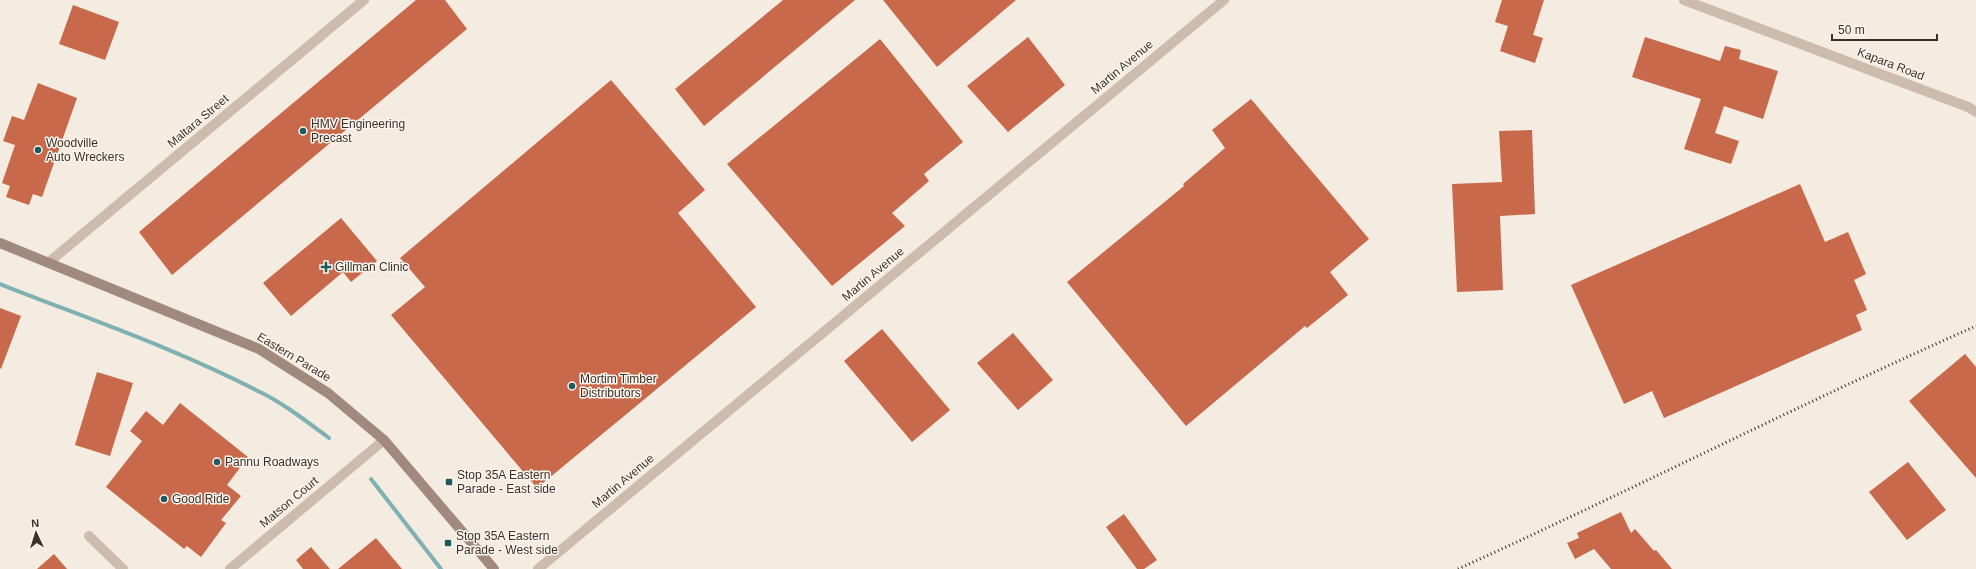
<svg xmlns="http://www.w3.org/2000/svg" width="1976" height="569" font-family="Arial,sans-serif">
<rect width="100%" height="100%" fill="#f4ebe1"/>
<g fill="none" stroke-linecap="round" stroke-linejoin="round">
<path stroke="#7fb0b2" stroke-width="4" d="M 0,284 C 86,318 175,348 258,391 C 283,403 306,421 329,438
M 371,479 L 441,569"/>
</g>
<path fill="#c8694b" d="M 416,0 L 445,0 L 467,29 L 172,275 L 139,232 Z
M 783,0 L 855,0 L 704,126 L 675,89 Z
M 883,0 L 1016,0 L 937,67 Z
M 1502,0 L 1544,0 L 1533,35 L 1543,38 L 1535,63 L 1500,51 L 1508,26 L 1495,22 Z
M 73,5 L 119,22 L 105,60 L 59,44 Z
M 1028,37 L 1065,85 L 1008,132 L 967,86 Z
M 1645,37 L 1720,61 L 1725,46 L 1741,50 L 1739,59 L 1778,71 L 1763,119 L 1724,106 L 1715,133 L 1739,141 L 1731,164 L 1684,149 L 1701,99 L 1632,77 Z
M 880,39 L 963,142 L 924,174 L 929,181 L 892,213 L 905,226 L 832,286 L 727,164 Z
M 611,80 L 705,190 L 678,213 L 756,307 L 537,488 L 391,315 L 425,287 L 400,258 Z
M 38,83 L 77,98 L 42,197 L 33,194 L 29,205 L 6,197 L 10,186 L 2,183 L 15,145 L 3,141 L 12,116 L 24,120 Z
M 1251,99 L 1369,239 L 1330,272 L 1348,295 L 1307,328 L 1305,326 L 1186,426 L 1067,282 L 1184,186 L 1183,184 L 1225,148 L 1212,130 Z
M 1532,130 L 1535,214 L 1500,216 L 1503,290 L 1457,292 L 1452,184 L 1502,182 L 1499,131 Z
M 1800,184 L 1825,242 L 1848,232 L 1866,274 L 1854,280 L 1867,310 L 1856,315 L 1862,330 L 1664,418 L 1652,391 L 1624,404 L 1571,285 Z
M 341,218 L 377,261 L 351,282 L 343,272 L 291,316 L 263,283 Z
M 0,308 L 21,316 L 1,369 L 0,368 Z
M 882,329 L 950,410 L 912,442 L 844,361 Z
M 1013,333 L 1053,380 L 1018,410 L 977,363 Z
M 1965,354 L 1976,367 L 1976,478 L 1909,401 Z
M 97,372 L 133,383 L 110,456 L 75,445 Z
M 180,403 L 248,457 L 227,485 L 241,496 L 221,520 L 226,523 L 201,557 L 187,546 L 184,549 L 106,487 L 142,441 L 130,431 L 146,411 L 163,425 Z
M 1908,462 L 1946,510 L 1907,540 L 1869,492 Z
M 1621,512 L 1631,533 L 1635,529 L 1654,551 L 1656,550 L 1672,569 L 1611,569 L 1594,549 L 1575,559 L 1567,543 L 1579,538 L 1577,533 Z
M 1124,514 L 1157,560 L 1144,569 L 1137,569 L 1106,527 Z
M 376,538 L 402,569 L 338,569 Z
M 311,547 L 330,569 L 303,569 L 296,560 Z
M 54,554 L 67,569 L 37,569 Z"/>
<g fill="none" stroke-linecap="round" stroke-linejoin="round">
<path stroke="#cdbbac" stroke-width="10" d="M 49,262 L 364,0
M 89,536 L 123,569
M 230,569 L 384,440
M 538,569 L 1224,0"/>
<path stroke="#cdbbac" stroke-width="10" d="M 1684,0 L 1968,107 L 1976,112"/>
<path stroke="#a18a7d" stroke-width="10" d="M 0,243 L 259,349 L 328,393 L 384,440 L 494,569"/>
<path stroke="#3b302b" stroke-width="3" stroke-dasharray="1 3" stroke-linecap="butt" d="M 1458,569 C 1632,490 1802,403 1976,326"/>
</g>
<g fill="#1f5a5e" stroke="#fbf5ee" stroke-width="1.5">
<circle cx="303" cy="131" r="4"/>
<circle cx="38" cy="150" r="4"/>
<path d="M324 261h4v4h4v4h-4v4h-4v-4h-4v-4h4z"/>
<circle cx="572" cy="386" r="4"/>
<circle cx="217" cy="462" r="4"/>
<rect x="445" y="478" width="8" height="8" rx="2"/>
<circle cx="164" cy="499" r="4"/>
<rect x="444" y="539" width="8" height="8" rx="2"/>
</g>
<g text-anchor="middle" stroke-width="3" stroke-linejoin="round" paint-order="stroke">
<g font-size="12" fill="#3b302b" stroke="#fbf5ee">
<text transform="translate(1891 64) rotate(21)" y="4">Kapara Road</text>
<text transform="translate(1122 67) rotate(-40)" y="4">Martin Avenue</text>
<text transform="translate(198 121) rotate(-40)" y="4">Maltara Street</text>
<text transform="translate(873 274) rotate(-40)" y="4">Martin Avenue</text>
<text transform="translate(294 357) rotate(31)" y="4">Eastern Parade</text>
<text transform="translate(623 481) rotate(-40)" y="4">Martin Avenue</text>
<text transform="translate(289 502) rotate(-40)" y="4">Matson Court</text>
</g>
<g font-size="12" fill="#3b302b" stroke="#fbf5ee" text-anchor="start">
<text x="311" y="128">HMV Engineering<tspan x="311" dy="14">Precast</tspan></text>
<text x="46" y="147">Woodville<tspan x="46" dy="14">Auto Wreckers</tspan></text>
<text x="335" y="271">Gillman Clinic</text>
<text x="580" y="383">Mortim Timber<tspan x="580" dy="14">Distributors</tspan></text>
<text x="225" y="466">Pannu Roadways</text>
<text x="457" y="479">Stop 35A Eastern<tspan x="457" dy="14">Parade - East side</tspan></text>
<text x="172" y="503">Good Ride</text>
<text x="456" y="540">Stop 35A Eastern<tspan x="456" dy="14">Parade - West side</tspan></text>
</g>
</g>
<g transform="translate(36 533) rotate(356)" stroke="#fbf5ee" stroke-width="3" paint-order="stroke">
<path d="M0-3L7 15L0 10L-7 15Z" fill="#3b302b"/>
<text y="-6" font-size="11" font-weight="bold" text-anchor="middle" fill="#3b302b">N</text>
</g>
<path d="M1832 34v6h105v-6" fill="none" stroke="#3b302b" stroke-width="2"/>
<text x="1838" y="34" font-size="12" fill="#3b302b" stroke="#fbf5ee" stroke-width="3" paint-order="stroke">50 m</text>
</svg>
